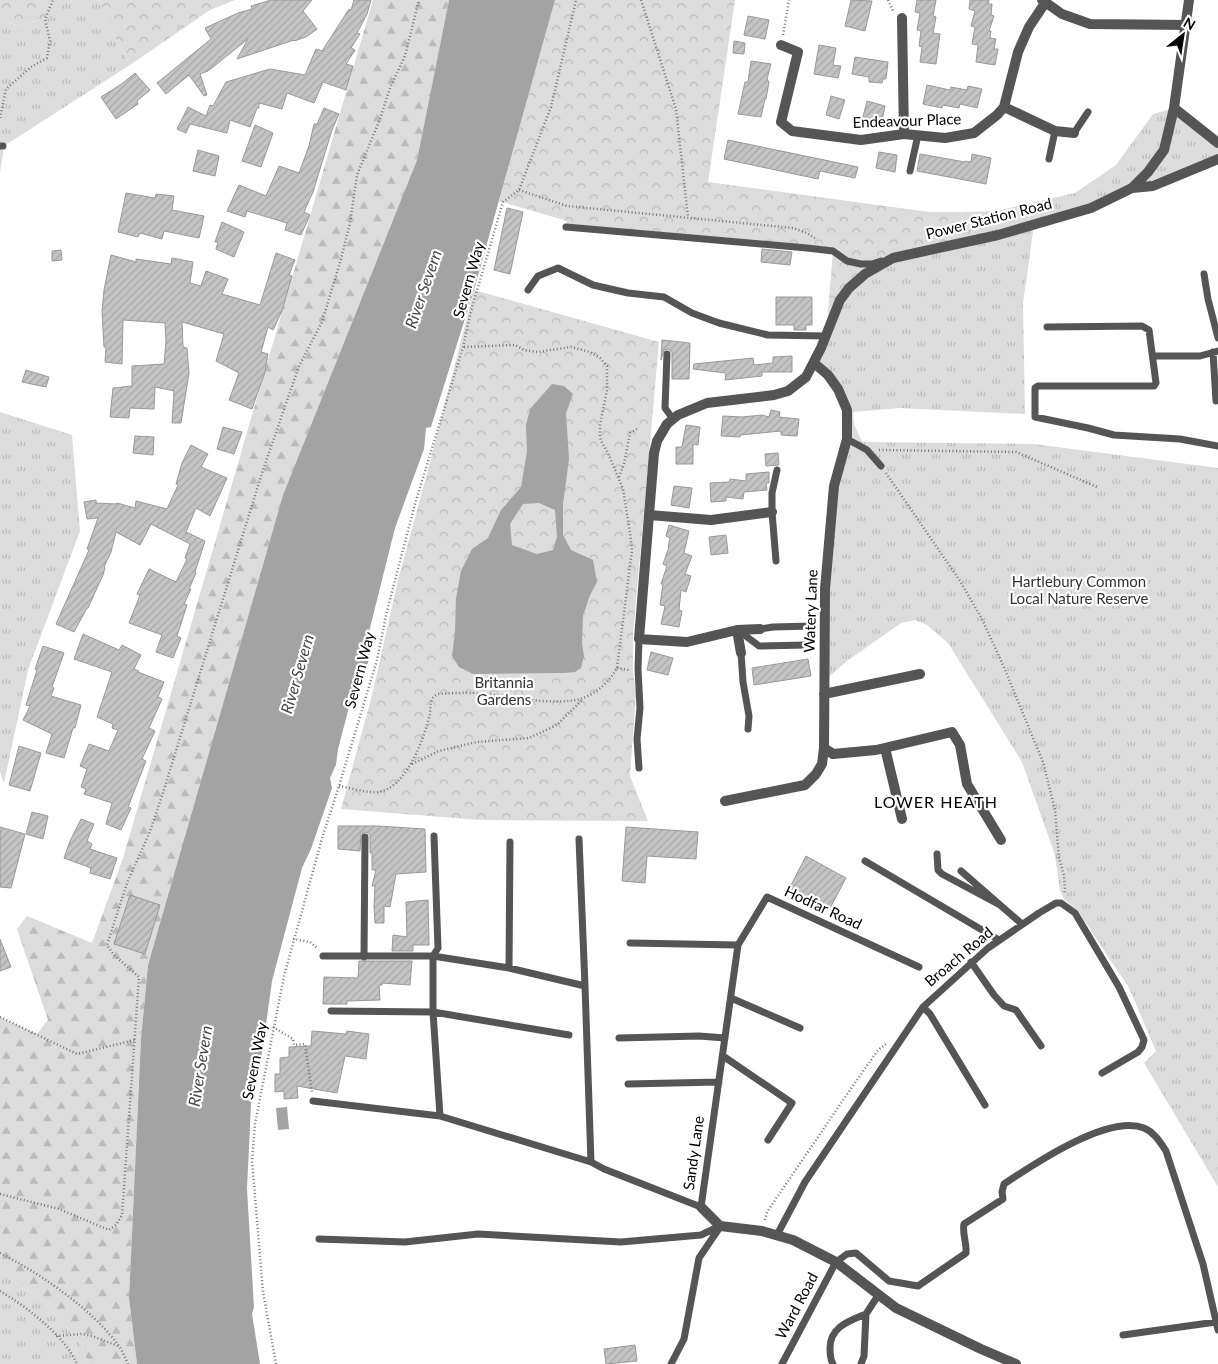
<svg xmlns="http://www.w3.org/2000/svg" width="1218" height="1364" font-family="Lato,sans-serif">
<defs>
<pattern id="grass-tufts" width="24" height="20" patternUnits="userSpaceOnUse" patternTransform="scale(1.25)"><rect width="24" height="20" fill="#dcdcdc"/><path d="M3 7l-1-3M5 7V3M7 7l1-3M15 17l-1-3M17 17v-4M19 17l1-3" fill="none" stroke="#bbb"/></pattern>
<pattern id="forest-firs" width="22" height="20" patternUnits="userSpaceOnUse" patternTransform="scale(1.25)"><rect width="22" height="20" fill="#dcdcdc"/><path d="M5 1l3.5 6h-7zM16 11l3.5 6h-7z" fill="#bbb"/></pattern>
<pattern id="park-crowns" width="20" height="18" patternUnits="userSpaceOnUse" patternTransform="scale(1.25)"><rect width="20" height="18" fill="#dcdcdc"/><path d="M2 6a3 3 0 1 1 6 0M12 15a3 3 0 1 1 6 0" fill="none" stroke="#bbb"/></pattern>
<pattern id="building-hatch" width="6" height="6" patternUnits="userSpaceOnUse" patternTransform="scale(1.25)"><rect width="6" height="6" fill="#c4c4c4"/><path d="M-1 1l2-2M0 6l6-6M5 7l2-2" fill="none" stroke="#a7a7a7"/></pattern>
</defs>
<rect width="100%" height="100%" fill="#fff"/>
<path fill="url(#grass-tufts)" d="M 53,0 L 100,0 L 108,25 L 130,65 L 4,146 L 0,173 L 0,20 L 17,25 L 45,19 Z
M 1174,108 L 1218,143 L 1218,159 L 1034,225 L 1023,303 L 1025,414 L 900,408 L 853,412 L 854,424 L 862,442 L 1034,444 L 1218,468 L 1218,1187 L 1144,1063 L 1156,1051 L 1129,988 L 1078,911 L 1064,899 L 1060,891 L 1055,855 L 1022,762 L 948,643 L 927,625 L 915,620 L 901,623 L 847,661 L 823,682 L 824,601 L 847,410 L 814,363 L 840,300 L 893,258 L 952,244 L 963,212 L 996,211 L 1075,193 L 1116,165 L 1153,114 Z
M 0,412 L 72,435 L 80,531 L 28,670 L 4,783 L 0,772 Z
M 0,1272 L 43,1301 L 80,1343 L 89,1364 L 0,1364 Z"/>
<path fill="url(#forest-firs)" d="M 373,0 L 449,0 L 417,160 L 283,495 L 148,965 L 141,1039 L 129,1298 L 137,1364 L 89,1364 L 80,1343 L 43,1301 L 0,1272 L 0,1017 L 37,1034 L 48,1020 L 17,929 L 27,916 L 92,943 L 123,858 Z"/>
<path fill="url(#park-crowns)" d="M 0,0 L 53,0 L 45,19 L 17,25 L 0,20 Z
M 100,0 L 235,0 L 210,10 L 130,65 L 108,25 Z
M 555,0 L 735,0 L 708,182 L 929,212 L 963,212 L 952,244 L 893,258 L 849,288 L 826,336 L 833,251 L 566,227 L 567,221 L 499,201 Z
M 474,290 L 659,342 L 633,635 L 633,671 L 636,694 L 630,776 L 648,821 L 480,820 L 341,809 L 372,695 L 399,576 L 428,470 Z"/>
<path fill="#a3a3a3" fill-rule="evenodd" d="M 449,0 L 555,0 L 474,290 L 431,427 L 426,428 L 424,449 L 395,528 L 367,640 L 370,651 L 368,663 L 357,677 L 338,749 L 336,765 L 330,778 L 332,788 L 311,849 L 302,868 L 272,981 L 260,1068 L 251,1104 L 247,1189 L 254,1307 L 252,1314 L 260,1364 L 137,1364 L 129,1298 L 141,1039 L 148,965 L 283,495 L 417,160 Z
M 552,384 L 564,386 L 573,394 L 566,413 L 569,459 L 563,504 L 563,535 L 571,550 L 593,560 L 597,582 L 590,595 L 583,616 L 582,643 L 584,656 L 581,668 L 575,672 L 564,673 L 473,674 L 459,667 L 452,656 L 455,631 L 456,598 L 461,571 L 472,549 L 488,538 L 501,510 L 521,487 L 527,451 L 526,425 L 530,409 ZM 539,503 L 555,510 L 557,537 L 553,550 L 537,554 L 512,545 L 510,524 L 523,504 Z
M 287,1107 L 289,1129 L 278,1130 L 276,1108 Z"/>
<path fill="url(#building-hatch)" stroke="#999" d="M 271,0 L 312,0 L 303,11 L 317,29 L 306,37 L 294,41 L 294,40 L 237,59 L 248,39 L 208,71 L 200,74 L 207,95 L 204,96 L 189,75 L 166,94 L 157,83 L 211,39 L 205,28 L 238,13 L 252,9 L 251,6 Z
M 354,0 L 371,0 L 367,14 L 357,33 L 360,34 L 351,48 L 355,50 L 346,64 L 353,66 L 346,90 L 323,82 L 314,103 L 287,93 L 282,109 L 259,103 L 259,108 L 257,108 L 250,127 L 230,120 L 227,133 L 190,124 L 186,133 L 177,129 L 188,107 L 206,116 L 210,105 L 213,106 L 226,82 L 270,69 L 305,75 L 316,49 L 322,51 L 349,9 L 351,10 Z
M 851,0 L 872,1 L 865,31 L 845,26 Z
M 917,0 L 936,0 L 933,16 L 936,17 L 933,33 L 940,34 L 936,64 L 920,62 L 922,47 L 919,46 L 921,31 L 917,30 L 920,13 L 915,12 Z
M 970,0 L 989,0 L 988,4 L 992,4 L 991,15 L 994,16 L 989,31 L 991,31 L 990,38 L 996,39 L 994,49 L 998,49 L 995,65 L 976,62 L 978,45 L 972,44 L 975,27 L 971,26 L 975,11 L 969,9 Z
M 748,16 L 769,20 L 765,39 L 744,35 Z
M 734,41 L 745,43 L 744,54 L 733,53 Z
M 819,45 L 836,48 L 833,65 L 841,66 L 838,78 L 814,74 Z
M 855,57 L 888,62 L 886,79 L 883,79 L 882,83 L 869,82 L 869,77 L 852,74 Z
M 751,61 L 771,64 L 767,79 L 769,82 L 766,99 L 765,99 L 761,117 L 738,114 L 745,82 L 748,82 Z
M 135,73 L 150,90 L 137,101 L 138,104 L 116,119 L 101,97 L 123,83 Z
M 927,85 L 950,90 L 951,87 L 967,90 L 968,86 L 982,89 L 977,108 L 960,104 L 959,108 L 943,105 L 942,108 L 923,104 Z
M 831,96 L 845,100 L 839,119 L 826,115 Z
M 867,101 L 885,106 L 882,121 L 863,117 Z
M 324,108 L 339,114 L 332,130 L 313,192 L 304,212 L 310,215 L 301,235 L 285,230 L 287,223 L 247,211 L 245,217 L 227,211 L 239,185 L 266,196 L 279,166 L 299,173 L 309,146 L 314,124 L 317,124 Z
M 255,125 L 273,133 L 261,167 L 242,161 Z
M 728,140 L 858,167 L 855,178 L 820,171 L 818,179 L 724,159 Z
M 198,150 L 219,156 L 215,176 L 193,171 Z
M 879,152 L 897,155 L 895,172 L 876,168 Z
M 920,154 L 965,162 L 965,161 L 971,162 L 972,154 L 991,158 L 986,184 L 917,171 Z
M 126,193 L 155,198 L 156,194 L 174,196 L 172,210 L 204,216 L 199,238 L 164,231 L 162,239 L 140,233 L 138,237 L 118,232 Z
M 507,208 L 523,212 L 510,274 L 494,270 Z
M 222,222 L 244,232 L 234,257 L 216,249 L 218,242 L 215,242 Z
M 762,249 L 792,252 L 790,265 L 761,262 Z
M 61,250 L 62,260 L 52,261 L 52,251 Z
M 276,253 L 295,260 L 289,275 L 292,276 L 282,311 L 273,330 L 268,327 L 261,352 L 268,354 L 265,372 L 252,409 L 229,400 L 239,373 L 216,361 L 224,334 L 182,322 L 183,347 L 187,348 L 189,373 L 181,423 L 172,423 L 174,391 L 155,387 L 154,409 L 130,408 L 129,418 L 110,417 L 113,388 L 132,386 L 132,366 L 164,364 L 166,341 L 165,323 L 123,320 L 122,364 L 105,362 L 106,347 L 104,347 L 102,311 L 104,290 L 111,255 L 136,262 L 136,259 L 171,264 L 172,258 L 193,262 L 190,283 L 201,286 L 206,271 L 228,279 L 222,294 L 260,305 Z
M 776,297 L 812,297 L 812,325 L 806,325 L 806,330 L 794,330 L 794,325 L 776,325 Z
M 662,340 L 690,343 L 689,379 L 672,379 L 672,352 L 668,349 L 664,350 L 661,360 Z
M 792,356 L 792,372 L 762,372 L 762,376 L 725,380 L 726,373 L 693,369 L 694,364 L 753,358 L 754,365 L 773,363 L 773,357 Z
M 26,370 L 49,377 L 46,387 L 22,382 Z
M 771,410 L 780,412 L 779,417 L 799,419 L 797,436 L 781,435 L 781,431 L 740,435 L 740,437 L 721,436 L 723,416 L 742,417 L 762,415 L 769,417 Z
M 686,425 L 700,427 L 698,445 L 693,444 L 693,464 L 676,464 L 676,447 L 682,447 Z
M 223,427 L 242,432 L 234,454 L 217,449 Z
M 135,436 L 154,437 L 153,455 L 133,453 Z
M 191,445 L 208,454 L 201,467 L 227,478 L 210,516 L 196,508 L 186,532 L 205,541 L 195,572 L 196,573 L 189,589 L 191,589 L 184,604 L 187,605 L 177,636 L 181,638 L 173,658 L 156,652 L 162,635 L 129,623 L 140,595 L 137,594 L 149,569 L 176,582 L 187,559 L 185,558 L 190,544 L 151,524 L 140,545 L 116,532 L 111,552 L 104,567 L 105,568 L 103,575 L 88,608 L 87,608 L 74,632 L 56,624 L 89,550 L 87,549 L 98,518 L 87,519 L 84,502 L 96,500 L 96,503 L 116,504 L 117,503 L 135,508 L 136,501 L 167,509 L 178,485 L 176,484 L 182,463 Z
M 778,453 L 779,465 L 766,466 L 765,454 Z
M 769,472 L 769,483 L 766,483 L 767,490 L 744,492 L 743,499 L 726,497 L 726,501 L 711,502 L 710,483 L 729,482 L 730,479 L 746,481 L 746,474 Z
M 674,486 L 692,488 L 689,508 L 671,505 Z
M 669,525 L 689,531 L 684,553 L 692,556 L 685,574 L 691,576 L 686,592 L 681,590 L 679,610 L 682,611 L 679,627 L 661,624 L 665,606 L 660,605 L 663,584 L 661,584 L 667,566 L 663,564 L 669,547 L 668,547 L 670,538 L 666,536 Z
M 726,535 L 728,553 L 711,555 L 709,537 Z
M 83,634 L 119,650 L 122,645 L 141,655 L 134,669 L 139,671 L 138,672 L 164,682 L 158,697 L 162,699 L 149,728 L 155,731 L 142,759 L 146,761 L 128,807 L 131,808 L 121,830 L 106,824 L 112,803 L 84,794 L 86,789 L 81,787 L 87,769 L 80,766 L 89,744 L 109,751 L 118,730 L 112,728 L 113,724 L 97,717 L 112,672 L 74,659 Z
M 43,646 L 64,653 L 52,687 L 54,688 L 51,696 L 81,705 L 75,728 L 73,728 L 64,758 L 46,753 L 52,734 L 23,720 L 30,706 L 26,705 L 37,670 L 35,669 Z
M 651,652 L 673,658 L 668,675 L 647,670 Z
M 808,659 L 811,676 L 754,685 L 752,668 Z
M 19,746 L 41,753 L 30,791 L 9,785 Z
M 32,812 L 48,816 L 43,839 L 26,834 Z
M 81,819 L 94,824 L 87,841 L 92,844 L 90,849 L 117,858 L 110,879 L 90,873 L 91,868 L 64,858 L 70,841 Z
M 338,826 L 377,826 L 425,829 L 426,872 L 396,874 L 390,907 L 384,906 L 384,923 L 375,923 L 374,906 L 375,886 L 372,886 L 376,870 L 372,870 L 372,853 L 370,853 L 370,835 L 366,832 L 361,834 L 360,851 L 338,849 Z
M 0,827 L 25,834 L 11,888 L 0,887 Z
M 626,827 L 698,832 L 696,859 L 647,856 L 645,883 L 622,881 Z
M 806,856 L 846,878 L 829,910 L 789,889 Z
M 130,895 L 160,905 L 145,954 L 114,944 Z
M 428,900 L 429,945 L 413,945 L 413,951 L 392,951 L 393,935 L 407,937 L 406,902 Z
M 0,939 L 11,967 L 0,971 Z
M 359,961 L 412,961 L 410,985 L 382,983 L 382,985 L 379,985 L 380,1000 L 347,1001 L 347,1004 L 323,1004 L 324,977 L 358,978 Z
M 312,1031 L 346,1034 L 347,1031 L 369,1034 L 366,1059 L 345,1056 L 337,1093 L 297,1086 L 298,1098 L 284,1099 L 284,1091 L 275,1092 L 275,1074 L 280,1074 L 280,1058 L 289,1057 L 289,1047 L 311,1046 Z
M 635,1345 L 637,1361 L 606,1364 L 604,1349 Z"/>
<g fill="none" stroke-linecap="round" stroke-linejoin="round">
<path stroke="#777" stroke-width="2.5" stroke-dasharray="1 2.5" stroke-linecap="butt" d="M 641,0 L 676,109 L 688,217
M 888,0 L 893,11
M 783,35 L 789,0
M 0,118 L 6,89 L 31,67 L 47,58 L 50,41 L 45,19 L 53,0
M 519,190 L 567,206 L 793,228 L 807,233 L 816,239
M 879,450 L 1016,452 L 1097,487
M 886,473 L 960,581 L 982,619 L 1003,665 L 1043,762 L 1055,810 L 1059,858 L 1064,875 L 1065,889 L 1064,894
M 619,477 L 624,464 L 630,433 L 637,429
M 617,668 L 629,670
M 412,764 L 439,751 L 477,742 L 529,738 L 557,725 L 583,699
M 339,786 C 351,788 366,793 378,792 C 407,788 424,738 430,714 C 431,705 429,698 438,694 C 453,693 469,692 484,694 C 511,696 557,707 583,698 C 597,693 610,681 617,668 L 632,550 L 630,533 L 623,489 L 608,453 L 601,441 L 600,436 L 600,425 L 607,390 L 607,366 L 600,358 L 590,352 L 571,347 L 537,352 L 524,350 L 515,345 L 463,347
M 293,939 L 310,942 L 318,949
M 0,1017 L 77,1054 L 135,1040
M 273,1027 L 293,1039 L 294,1045 L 305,1044 L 312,1092
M 0,1194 L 59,1209 L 109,1230 L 116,1225 L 122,1215 L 139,977 L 114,955 L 107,945 L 127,883 L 149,834 L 162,796 L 262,473 L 299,366 L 322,322 L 341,259 L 350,223 L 357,175 L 380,119 L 390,88 L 405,56 L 419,0
M 765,1220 L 767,1212 L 852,1087 L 878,1050 L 886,1044
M 0,1253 C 41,1274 92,1309 119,1346 C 123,1352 125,1358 128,1364
M 0,1291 C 27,1307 64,1335 77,1364
M 56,1336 L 82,1334 L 92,1336 L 118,1346
M 276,1364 L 263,1292 L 252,1161 L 255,1124 L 284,976 L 323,835 L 339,786 L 377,660 L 387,611 L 415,504 L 463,347 L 471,311 L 503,202 L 519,190 L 551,107 L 576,0"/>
<path stroke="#555" stroke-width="7" d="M 1074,133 L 1088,112
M 0,146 L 3,146
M 1049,159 L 1055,131
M 910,171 L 918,135
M 566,227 L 807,248 L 833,251 L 847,261 L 861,264 L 872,264 L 881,261
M 1204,274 L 1208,299 L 1218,338
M 528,290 L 538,276 L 558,268 L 593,285 L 628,293 L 664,297 L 692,313 L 719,323 L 768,335 L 826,336
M 1047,327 L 1142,326 L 1149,330 L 1156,383 L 1154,386 L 1038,386 L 1035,388 L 1035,417 L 1088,428 L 1114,435 L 1180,439 L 1218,446
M 1213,352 L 1216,401
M 667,354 L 665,408 L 673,419
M 1153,356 L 1200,356 L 1218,351
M 847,439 L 867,450 L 881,466
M 776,561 L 772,512 L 772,493 L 777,470
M 760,629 L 773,627 L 812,626
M 738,630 L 759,646 L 806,645
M 741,653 L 743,682 L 749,716 L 748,729
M 639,768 L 637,739 L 640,708 L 638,669 L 639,639
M 434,836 L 438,948 L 433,956 L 509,968 L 585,986 L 591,1162
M 579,839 L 585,986
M 937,854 L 938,870 L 942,874 L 1000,905
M 865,861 L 999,940
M 961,871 L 1022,924
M 738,945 L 767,897 L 919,967
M 323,956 L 433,956 L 433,1012 L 440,1116 L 591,1162 L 604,1169 L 701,1207 L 738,945 L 630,943
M 364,957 L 365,837
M 971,962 L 994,995 L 1004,1006 L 1016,1010 L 1041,1046
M 509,968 L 510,842
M 731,998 L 800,1028
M 923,1007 L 930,1014 L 985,1105
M 331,1011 L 433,1012 L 569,1035
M 619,1038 L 699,1036 L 725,1038
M 723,1056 L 792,1103 L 768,1140
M 628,1084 L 719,1082
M 313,1101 L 440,1116
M 777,1235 L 805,1182 L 923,1007 L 988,948 L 1039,913 L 1056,903 L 1061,903 L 1075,913 L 1119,987 L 1144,1040 L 1142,1047 L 1138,1052 L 1102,1073
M 319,1239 L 405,1242 L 478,1234 L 621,1242 L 701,1235 L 720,1226
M 1123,1335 L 1216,1322
M 671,1364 L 684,1339 L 699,1258 L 720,1227
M 782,1364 L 836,1262 L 847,1254 L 856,1253 L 889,1281 L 918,1286 L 966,1253 C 967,1242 962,1235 964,1224 L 1003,1199 L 1002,1192 L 1004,1184 C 1034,1164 1108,1114 1144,1128 C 1154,1132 1160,1142 1166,1151 L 1203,1264 L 1218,1330
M 833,1364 C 830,1359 830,1354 830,1348 C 830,1327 849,1321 866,1314
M 861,1364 L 864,1356 L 866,1314 L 879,1294"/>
<path stroke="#555" stroke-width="10" d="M 1042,0 L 1062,14 L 1090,24 L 1186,25
M 902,18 L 904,134
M 781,45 L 798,52 L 781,122 L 792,131 L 861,140 L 904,134 L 945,138 L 974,133 L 997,115 L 1004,107 L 1018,52 L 1029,27 L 1045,3
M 1004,107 L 1055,131 L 1074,133
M 1174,108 L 1218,143
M 1132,188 L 1148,172 L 1164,150 L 1174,108 L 1189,0
M 649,515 L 711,520 L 772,512
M 760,629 L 737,630 L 687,642 L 639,639 L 654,453 L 657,441 L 667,424 L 678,415 L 707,403 L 774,395 L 788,391 L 806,377 L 821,348 L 840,300 L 849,288 L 865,274 L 893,258 L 998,235 L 1091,208 L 1132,188 L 1153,186 L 1218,159
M 737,630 L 741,653
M 824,694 L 920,674
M 824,748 L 833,754 L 876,750 L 952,732 L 960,745 L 967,784 L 1001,840
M 885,748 L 902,819
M 725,801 L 805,785 L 816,774 L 822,764 L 824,748 L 825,589 L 834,486 L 847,439 L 847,410 L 838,389 L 828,375 L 814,363
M 701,1207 L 720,1226 L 762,1231 L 793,1240 L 836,1262 L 896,1308 L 981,1349 L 1016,1364"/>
</g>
<g text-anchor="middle" stroke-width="4.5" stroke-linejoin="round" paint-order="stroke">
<g font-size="15" fill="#000" stroke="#fff">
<text transform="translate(907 121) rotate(-2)" y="5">Endeavour Place</text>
<text transform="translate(989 219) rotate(-14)" y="5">Power Station Road</text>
<text transform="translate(469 280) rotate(-74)" y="5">Severn Way</text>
<text transform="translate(811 611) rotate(-88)" y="5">Watery Lane</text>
<text transform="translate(360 670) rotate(-75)" y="5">Severn Way</text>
<text transform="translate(823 908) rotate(25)" y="5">Hodfar Road</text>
<text transform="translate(959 957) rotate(-40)" y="5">Broach Road</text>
<text transform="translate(255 1061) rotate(-79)" y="5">Severn Way</text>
<text transform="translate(694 1153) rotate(-82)" y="5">Sandy Lane</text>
<text transform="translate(797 1306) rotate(-62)" y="5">Ward Road</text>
</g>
<g font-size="15" fill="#333" stroke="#fff">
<text x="1079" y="587">Hartlebury Common<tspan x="1079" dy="17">Local Nature Reserve</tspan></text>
<text x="504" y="688">Britannia<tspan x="504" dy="17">Gardens</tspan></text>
</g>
<g font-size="16" font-style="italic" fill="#444" stroke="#fff">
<text transform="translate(423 289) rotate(-71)" y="6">River Severn</text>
<text transform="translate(297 674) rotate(-74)" y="6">River Severn</text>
<text transform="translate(200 1066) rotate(-81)" y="6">River Severn</text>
</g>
<g font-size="16" letter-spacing="1" fill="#000" stroke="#fff">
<text x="936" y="808">LOWER HEATH</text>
</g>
</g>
<g transform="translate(1183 35) rotate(30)" stroke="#ffffff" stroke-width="4" paint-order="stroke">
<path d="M0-4L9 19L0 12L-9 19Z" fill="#000000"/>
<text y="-8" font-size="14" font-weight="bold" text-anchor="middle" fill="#000000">N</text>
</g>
</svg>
